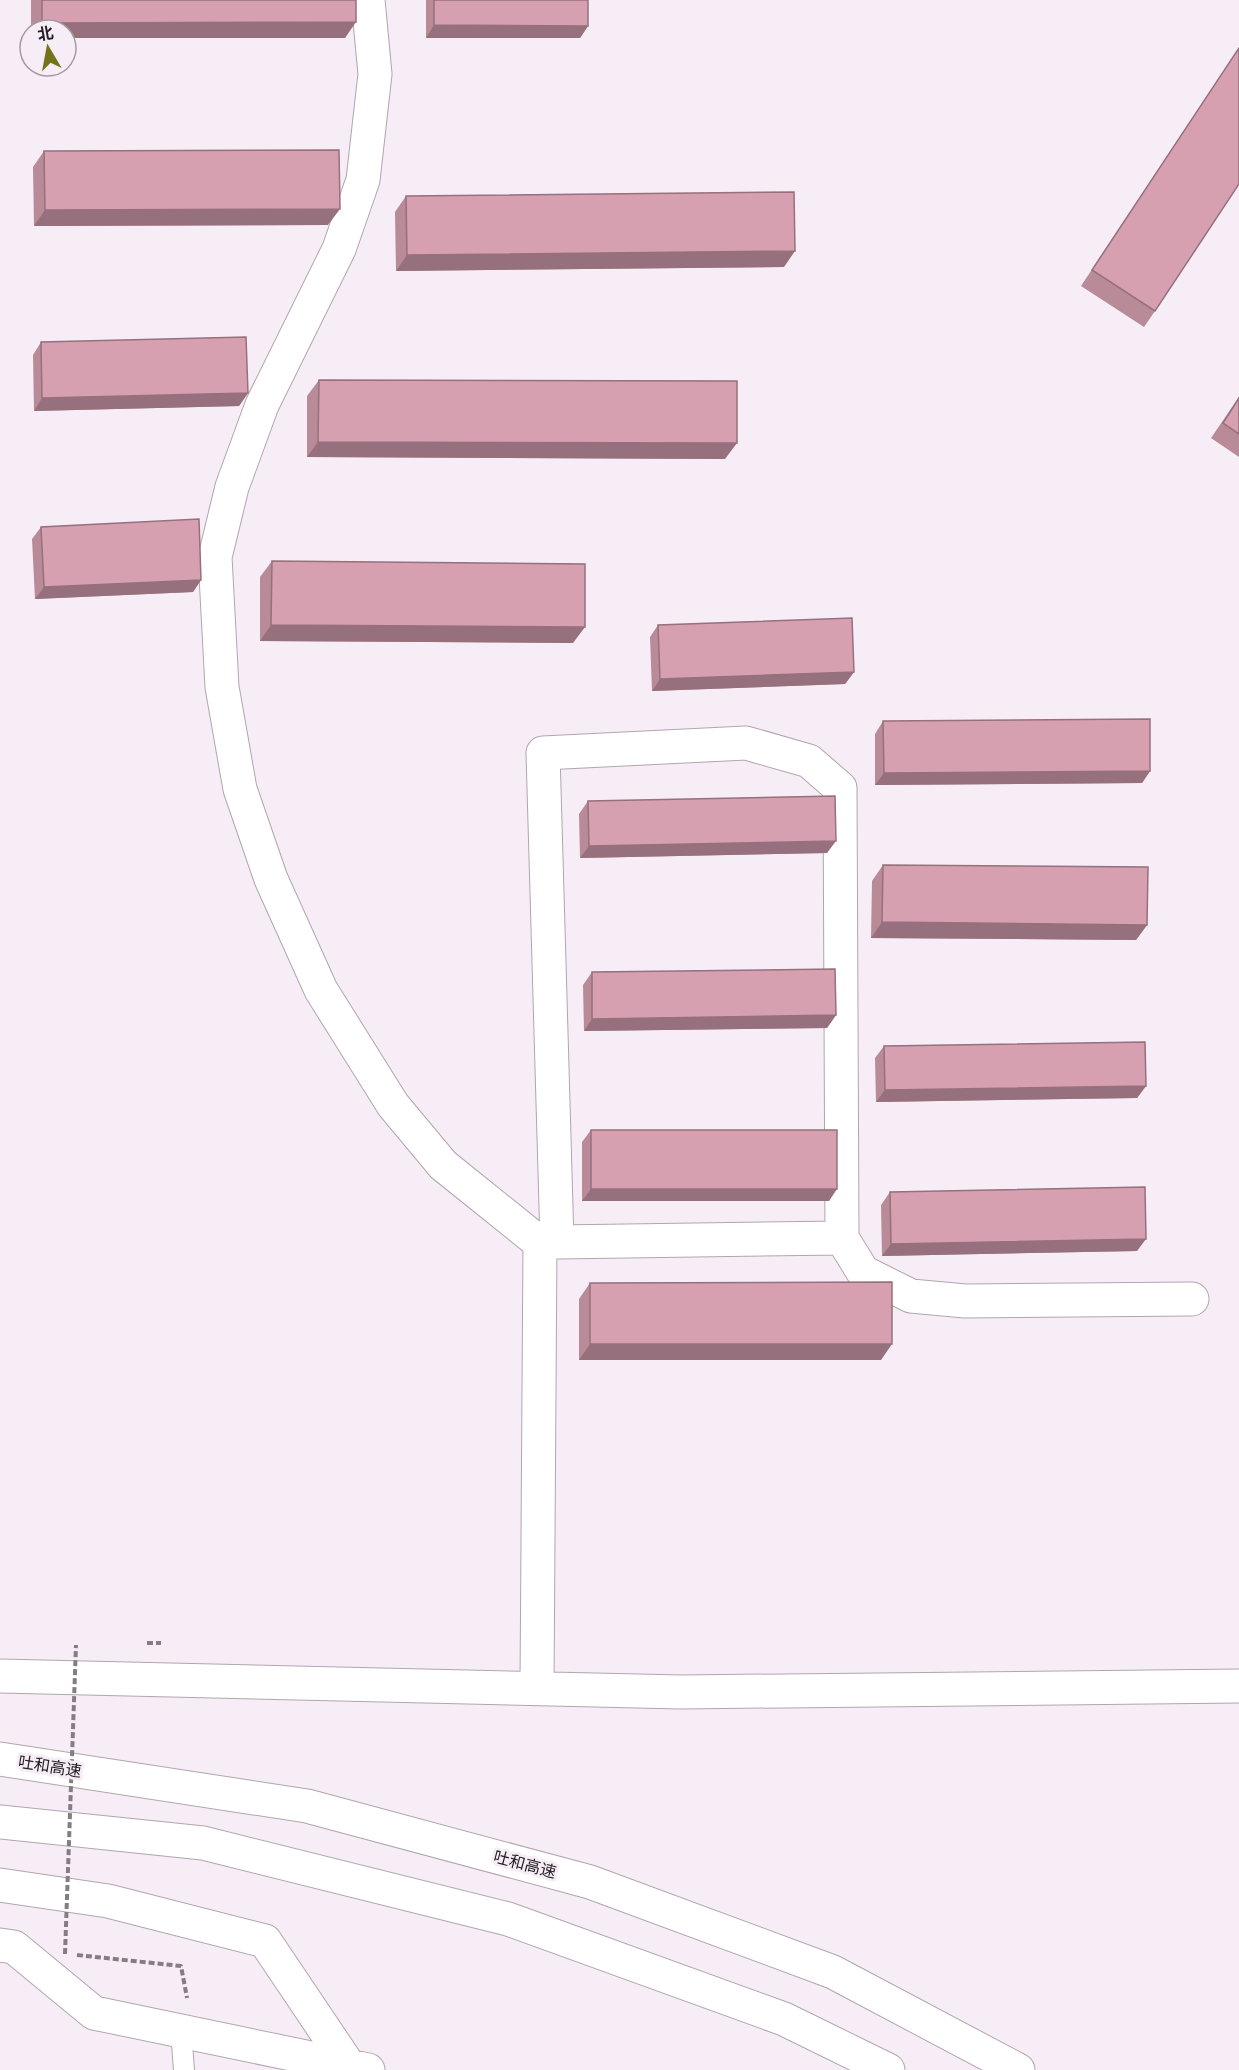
<svg xmlns="http://www.w3.org/2000/svg" width="1239" height="2070" font-family="Bitter,'Noto Sans SC',serif">
<rect width="100%" height="100%" fill="#f7edf6"/>
<g fill="none" stroke-linecap="round" stroke-linejoin="round">
<defs>
<path id="lane" d="M 181,2031 L 184,2070"/>
<path id="street" d="M 368,0 L 375,74 L 363,180 L 339,249 L 262,405 L 232,487 L 215,557 L 222,687 L 240,789 L 271,879 L 321,990 L 393,1105 L 443,1165 L 540,1243
M 557,1242 L 842,1238
M 0,1676 L 681,1692 L 1239,1686
M 537,1688 L 540,1243 L 557,1242 L 543,753 L 746,743 L 809,761 L 840,788 L 842,1238 L 863,1272 L 911,1296 L 965,1301 L 1192,1299"/>
<path id="highway" d="M 0,1759 L 307,1806 L 590,1882 L 833,1972 L 1018,2070
M 0,1822 L 203,1843 L 508,1919 L 784,2019 L 888,2070
M 0,1885 L 108,1901 L 265,1941 L 349,2066 L 368,2070
M 0,1945 L 14,1947 L 94,2013 L 349,2066"/>
</defs>
<use href="#lane" stroke="#b0a6ae" stroke-width="22"/>
<use href="#street" stroke="#b0a6ae" stroke-width="35"/>
<use href="#highway" stroke="#b0a6ae" stroke-width="35"/>
<path stroke="#847d83" stroke-width="4" stroke-dasharray="6 3" stroke-linecap="butt" d="M 147,1643 L 161,1643
M 77,1955 L 181,1966 L 187,1998"/>
<use href="#lane" stroke="#fff" stroke-width="20"/>
<use href="#street" stroke="#fff" stroke-width="33"/>
<use href="#highway" stroke="#fff" stroke-width="33"/>
<path stroke="#847d83" stroke-width="4" stroke-dasharray="6 3" stroke-linecap="butt" d="M 65,1954 L 76,1645"/>
</g>
<path fill="#b98a98" d="M 31,0 L 356,0 L 345,38 L 66,30 L 31,30 Z
M 426,0 L 588,0 L 588,26 L 580,38 L 426,38 Z
M 1239,47 L 1155,311 L 1144,327 L 1081,286 Z
M 44,151 L 328,225 L 34,226 L 33,167 Z
M 406,196 L 784,267 L 396,271 L 395,212 Z
M 41,342 L 248,393 L 239,406 L 34,411 L 33,355 Z
M 319,380 L 725,459 L 307,457 L 307,396 Z
M 1239,397 L 1239,457 L 1211,438 Z
M 41,527 L 201,580 L 193,592 L 35,599 L 32,539 Z
M 272,561 L 573,643 L 260,641 L 260,577 Z
M 658,625 L 854,672 L 845,684 L 652,691 L 650,637 Z
M 883,721 L 1150,771 L 1142,783 L 875,785 L 875,734 Z
M 588,801 L 827,853 L 580,858 L 579,814 Z
M 883,865 L 1147,925 L 1136,940 L 871,938 L 872,881 Z
M 592,972 L 836,1015 L 827,1028 L 584,1031 L 583,985 Z
M 884,1046 L 1146,1086 L 1137,1098 L 876,1102 L 875,1058 Z
M 591,1130 L 829,1201 L 582,1201 L 582,1142 Z
M 890,1192 L 1137,1251 L 882,1256 L 881,1205 Z
M 590,1283 L 881,1360 L 579,1360 L 579,1299 Z"/>
<path fill="#96707c" d="M 356,22 L 345,38 L 66,38 L 66,30 L 37,30 L 42,23 Z
M 434,25 L 588,26 L 580,38 L 426,38 Z
M 340,209 L 328,225 L 34,226 L 45,210 Z
M 795,251 L 784,267 L 396,271 L 407,255 Z
M 248,393 L 239,406 L 34,411 L 42,398 Z
M 318,442 L 737,443 L 725,459 L 307,457 Z
M 201,580 L 193,592 L 35,599 L 44,587 Z
M 271,625 L 585,627 L 573,643 L 260,641 Z
M 854,672 L 845,684 L 652,691 L 660,679 Z
M 1150,771 L 1142,783 L 875,785 L 884,773 Z
M 836,841 L 827,853 L 580,858 L 589,846 Z
M 882,922 L 1147,925 L 1136,940 L 871,938 Z
M 836,1015 L 827,1028 L 584,1031 L 592,1019 Z
M 1146,1086 L 1137,1098 L 876,1102 L 885,1090 Z
M 591,1189 L 837,1189 L 829,1201 L 582,1201 Z
M 1146,1239 L 1137,1251 L 882,1256 L 891,1244 Z
M 590,1344 L 892,1344 L 881,1360 L 579,1360 Z"/>
<path fill="#d7a0b1" stroke="#96707c" stroke-width="1.5" d="M 42,0 L 356,0 L 356,22 L 42,23 Z
M 434,0 L 588,0 L 588,26 L 434,25 Z
M 1239,48 L 1239,184 L 1155,311 L 1092,270 Z
M 339,150 L 340,209 L 45,210 L 44,151 Z
M 794,192 L 795,251 L 407,255 L 406,196 Z
M 246,337 L 248,393 L 42,398 L 41,342 Z
M 319,380 L 737,381 L 737,443 L 318,442 Z
M 1239,398 L 1239,434 L 1223,423 Z
M 199,519 L 201,580 L 44,587 L 41,527 Z
M 272,561 L 585,564 L 585,627 L 271,625 Z
M 852,618 L 854,672 L 660,679 L 658,625 Z
M 1150,719 L 1150,771 L 884,773 L 883,721 Z
M 835,796 L 836,841 L 589,846 L 588,801 Z
M 883,865 L 1148,867 L 1147,925 L 882,922 Z
M 835,969 L 836,1015 L 592,1019 L 592,972 Z
M 1145,1042 L 1146,1086 L 885,1090 L 884,1046 Z
M 591,1130 L 837,1130 L 837,1189 L 591,1189 Z
M 1145,1187 L 1146,1239 L 891,1244 L 890,1192 Z
M 892,1282 L 892,1344 L 590,1344 L 590,1283 Z"/>
<g text-anchor="middle" stroke-width="6" stroke-linejoin="round" paint-order="stroke">
<g font-size="16" fill="#242023" stroke="#f7edf6">
<text transform="translate(50 1766) rotate(9)" y="6">吐和高速</text>
<text transform="translate(525 1864) rotate(15)" y="6">吐和高速</text>
</g>
</g>
<g transform="translate(48 48) rotate(350)"><circle r="28" fill="#f7edf6" stroke="#a39ba2" stroke-width="1.5"/>
<path d="M0-4.5L10 22L0 15L-10 22Z" fill="#73741a"/>
<text y="-9" font-size="16" font-weight="bold" text-anchor="middle" fill="#242023">北</text>
</g>
</svg>
